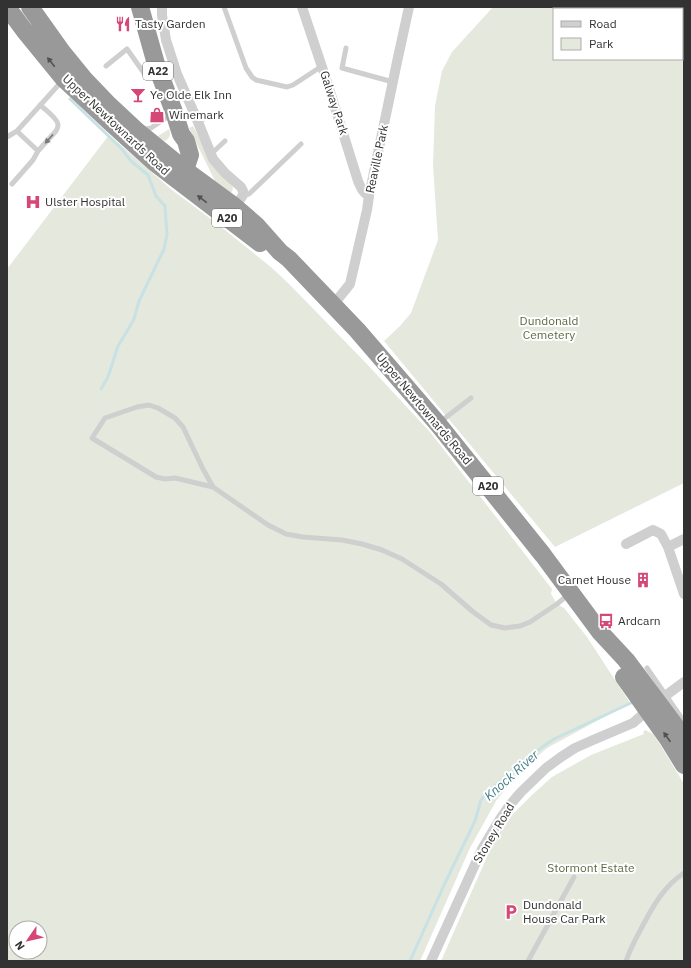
<svg xmlns="http://www.w3.org/2000/svg" width="691" height="968" font-family="'IBM Plex Sans',sans-serif">
<rect width="100%" height="100%" fill="#fff"/>
<path fill="#e5e8dc" fill-rule="evenodd" d="M 493,7 L 684,7 L 684,483 L 555,547 L 384,341 L 400,326 L 411,313 L 438,240 L 433,166 L 435,106 L 442,71 L 452,52 ZM 554,9 L 682,9 L 682,59 L 554,59 Z
M 193,126 L 207,153 L 232,185 L 233,189 L 231,193 L 215,181 L 189,128 Z
M 169,129 C 171,135 170,138 165,141 L 161,139 L 158,136 Z
M 109,135 L 172,190 L 215,222 L 272,268 L 289,284 L 365,362 L 430,432 L 552,589 L 551,594 L 557,604 L 564,608 L 587,637 L 630,703 L 547,748 L 517,774 L 496,801 L 470,848 L 420,961 L 7,961 L 7,269 ZM 16,928 L 40,928 L 40,952 L 16,952 Z
M 645,730 L 653,734 L 661,746 L 684,784 L 684,961 L 441,961 L 490,850 L 501,830 L 514,813 L 532,795 L 552,777 L 591,755 L 644,734 L 643,732 Z"/>
<g fill="none" stroke-linecap="round" stroke-linejoin="round">
<path stroke="#c8e1e4" stroke-width="3" d="M 70,99 L 121,148 L 131,161 L 148,175 L 156,196 L 165,206 L 166,221 L 167,234 L 164,249 L 139,301 L 134,319 L 126,333 L 118,346 L 108,377 L 101,389
M 410,961 L 445,883 L 475,821 L 481,800 L 488,792 L 528,757 L 554,739 L 633,702"/>
<path stroke="#cfcfcf" stroke-width="5" d="M 224,7 L 246,68 L 252,77 L 256,80 L 287,87 L 293,85 L 322,66
M 346,48 L 342,68 L 393,82
M 106,66 L 127,49 L 146,76 L 156,74
M 198,122 L 209,116
M 142,130 L 151,128 L 172,114
M 7,137 L 17,131 L 62,81
M 38,151 L 56,131 C 57,129 58,128 58,125 C 58,119 45,109 40,105
M 211,154 L 225,141
M 12,184 L 33,160 L 38,151 L 21,135 L 17,131
M 243,195 L 249,194 L 301,144
M 440,422 L 471,398
M 213,487 L 203,469 L 183,427 L 175,418 L 158,408 L 149,405 L 137,407 L 105,418 L 92,438 L 156,477 L 165,479 L 175,478 L 213,487 L 268,525 L 286,534 L 303,537 L 342,540 L 362,544 L 382,550 L 402,559 L 441,584 L 472,611 L 491,625 L 505,628 L 520,626 L 530,622 L 557,604 L 569,594
M 647,668 L 683,720
M 528,961 L 574,877
M 626,961 C 630,949 636,938 642,927 C 653,906 664,886 684,873"/>
<path stroke="#cfcfcf" stroke-width="10" d="M 162,7 L 162,15 L 166,40 L 177,74 L 198,122 L 211,154 L 213,159 L 225,173 L 241,187 L 243,191 L 243,195 L 239,201 L 234,206
M 302,7 L 327,82 L 358,181 C 361,188 363,193 369,196
M 333,305 L 350,284 L 367,210 L 369,196 L 397,62 L 409,7
M 626,544 L 653,530 L 661,534 L 668,547 L 684,594
M 668,547 L 684,539
M 431,961 L 482,849 L 500,819 L 509,806 L 521,792 L 546,768 L 561,757 L 575,748 L 593,740 L 633,723 L 657,702 L 684,682"/>
<path stroke="#999" stroke-width="18" d="M 7,7 L 24,30 L 64,79 L 111,123 L 154,162 L 260,243
M 30,7 L 62,52 L 84,79 L 107,103 L 137,131 L 185,170 L 234,206 L 256,225 L 280,252 L 289,259 L 357,330 L 438,424 L 543,555 L 600,632 L 626,660 L 676,727 L 684,740
M 140,7 L 156,64 L 174,112 L 181,134 L 186,141 L 190,155 L 185,170 L 178,178
M 624,677 L 668,739 L 684,765"/>
</g>
<defs><path id="oneway-solid" d="M-6-.8H1V-3.2L6.5 0L1 3.2V.8H-6Z"/></defs>
<g fill="#515151">
<use href="#oneway-solid" transform="translate(51 62) rotate(-128)"/>
<use href="#oneway-solid" transform="translate(202 199) rotate(-143)"/>
<use href="#oneway-solid" transform="translate(667 737) rotate(-125)"/>
</g>
<use fill="#797979" href="#oneway-solid" transform="translate(49 139) rotate(132)"/>
<defs>
<symbol id="restaurant-bare" viewBox="-9 -9 18 18"><path d="M-5-6h1v4h1v-4h1v4h1v-4h1v5L-1.5 .5V6h-2V.5L-5-1ZM5-6V6H3V1.5H1.5Q1.5-4 5-6Z" fill="#d54876" stroke="#fff" stroke-width="2.5" paint-order="stroke"/></symbol>
<symbol id="bar-bare" viewBox="-9 -9 18 18"><path d="M-6-5H6L.8 .8V4.5H3.5V6h-7V4.5H-.8V.8Z" fill="#d54876" stroke="#fff" stroke-width="2.5" paint-order="stroke"/></symbol>
<symbol id="shop-bare" viewBox="-9 -9 18 18"><path d="M-5-2.5h2.3a2.7 3.5 0 0 1 5.4 0H5L5.5 6h-11ZM-1.5-2.5h3a1.5 2.3 0 0 0-3 0Z" fill="#d54876" stroke="#fff" stroke-width="2.5" paint-order="stroke"/></symbol>
<symbol id="hospital-bare" viewBox="-9 -9 18 18"><path d="M-5-5h3v3.5h4V-5h3V5h-3V1.5h-4V5h-3Z" fill="#d54876" stroke="#fff" stroke-width="2.5" paint-order="stroke"/></symbol>
<symbol id="building-bare" viewBox="-9 -9 18 18"><path d="M-4-6H4V6H1V3H-1V6H-4ZM-2.5-4.3h1.7v1.8h-1.7ZM.8-4.3h1.7v1.8H.8ZM-2.5-1h1.7V.8h-1.7ZM.8-1h1.7V.8H.8Z" fill="#d54876" stroke="#fff" stroke-width="2.5" paint-order="stroke"/></symbol>
<symbol id="bus-bare" viewBox="-9 -9 18 18"><path d="M-5-6H5V4H4V6H2V4H-2V6H-4V4H-5ZM-3.5-4V0h7V-4ZM-3.5 1.2v1.5H-2V1.2ZM2 1.2v1.5H3.5V1.2Z" fill="#d54876" stroke="#fff" stroke-width="2.5" paint-order="stroke"/></symbol>
<symbol id="parking-bare" viewBox="-9 -9 18 18"><path d="M-3.5-5.5H1a3.5 3.5 0 0 1 0 7H-1V5.5H-3.5ZM-1-3.4V-.6H.8a1.4 1.4 0 0 0 0-2.8Z" fill="#d54876" stroke="#fff" stroke-width="2.5" paint-order="stroke"/></symbol>
</defs>
<g fill-rule="evenodd">
<use href="#restaurant-bare" x="112" y="13" width="22" height="22"/>
<use href="#bar-bare" x="127" y="84" width="22" height="22"/>
<use href="#shop-bare" x="146" y="104" width="22" height="22"/>
<use href="#hospital-bare" x="22" y="191" width="22" height="22"/>
<use href="#building-bare" x="632" y="569" width="22" height="22"/>
<use href="#bus-bare" x="595" y="610" width="22" height="22"/>
<use href="#parking-bare" x="500" y="901" width="22" height="22"/>
</g>
<g text-anchor="middle" stroke-width="4" stroke-linejoin="round" paint-order="stroke">
<g fill="#fff" stroke="#707070" stroke-width="1">
<rect x="143" y="62" width="30" height="18" rx="3"/>
<rect x="212" y="209" width="30" height="18" rx="3"/>
<rect x="473" y="477" width="30" height="18" rx="3"/>
</g>
<g font-size="11" font-weight="bold" fill="#323232">
<text x="158" y="75">A22</text>
<text x="227" y="222">A20</text>
<text x="488" y="490">A20</text>
</g>
<g font-size="12" fill="#323232" stroke="#fff" text-anchor="start">
<text x="135" y="28">Tasty Garden</text>
<text x="150" y="99">Ye Olde Elk Inn</text>
<text x="169" y="119">Winemark</text>
<text x="45" y="206">Ulster Hospital</text>
<text x="631" y="584" text-anchor="end">Carnet House</text>
<text x="618" y="625">Ardcarn</text>
<text x="523" y="909">Dundonald<tspan x="523" dy="14">House Car Park</tspan></text>
</g>
<g font-size="12" fill="#323232" stroke="#fff">
<text transform="translate(334 103) rotate(72)" y="4">Galway Park</text>
<text transform="translate(116 125) rotate(43)" y="4">Upper Newtownards Road</text>
<text transform="translate(377 159) rotate(-78)" y="4">Reaville Park</text>
<text transform="translate(424 409) rotate(50)" y="4">Upper Newtownards Road</text>
<text transform="translate(494 833) rotate(-59)" y="4">Stoney Road</text>
</g>
<g font-size="12" fill="#5f6a43" stroke="#fff">
<text x="549" y="325">Dundonald<tspan x="549" dy="14">Cemetery</tspan></text>
<text x="591" y="872">Stormont Estate</text>
</g>
<g font-size="13" font-style="italic" fill="#447e87" stroke="#fff">
<text transform="translate(511 775) rotate(-42)" y="5">Knock River</text>
</g>
</g>
<rect width="691" height="968" fill="none" stroke="#323232" stroke-width="16"/>
<rect x="553" y="8" width="130" height="52" fill="#ffffff" stroke="#adadad"/>
<rect x="561" y="21" width="20" height="6" fill="#cfcfcf" stroke="#adadad"/>
<text x="589" y="28" font-size="12" fill="#323232">Road</text>
<rect x="561" y="38" width="20" height="12" fill="#e5e8dc" stroke="#adadad"/>
<text x="589" y="48" font-size="12" fill="#323232">Park</text>
<g transform="translate(28 940) rotate(236)"><circle r="19" fill="#ffffff" stroke="#adadad"/>
<path d="M0-3L7 15L0 10L-7 15Z" fill="#d54876"/>
<text y="-6" font-size="11" font-weight="bold" text-anchor="middle" fill="#323232">N</text>
</g>
</svg>
